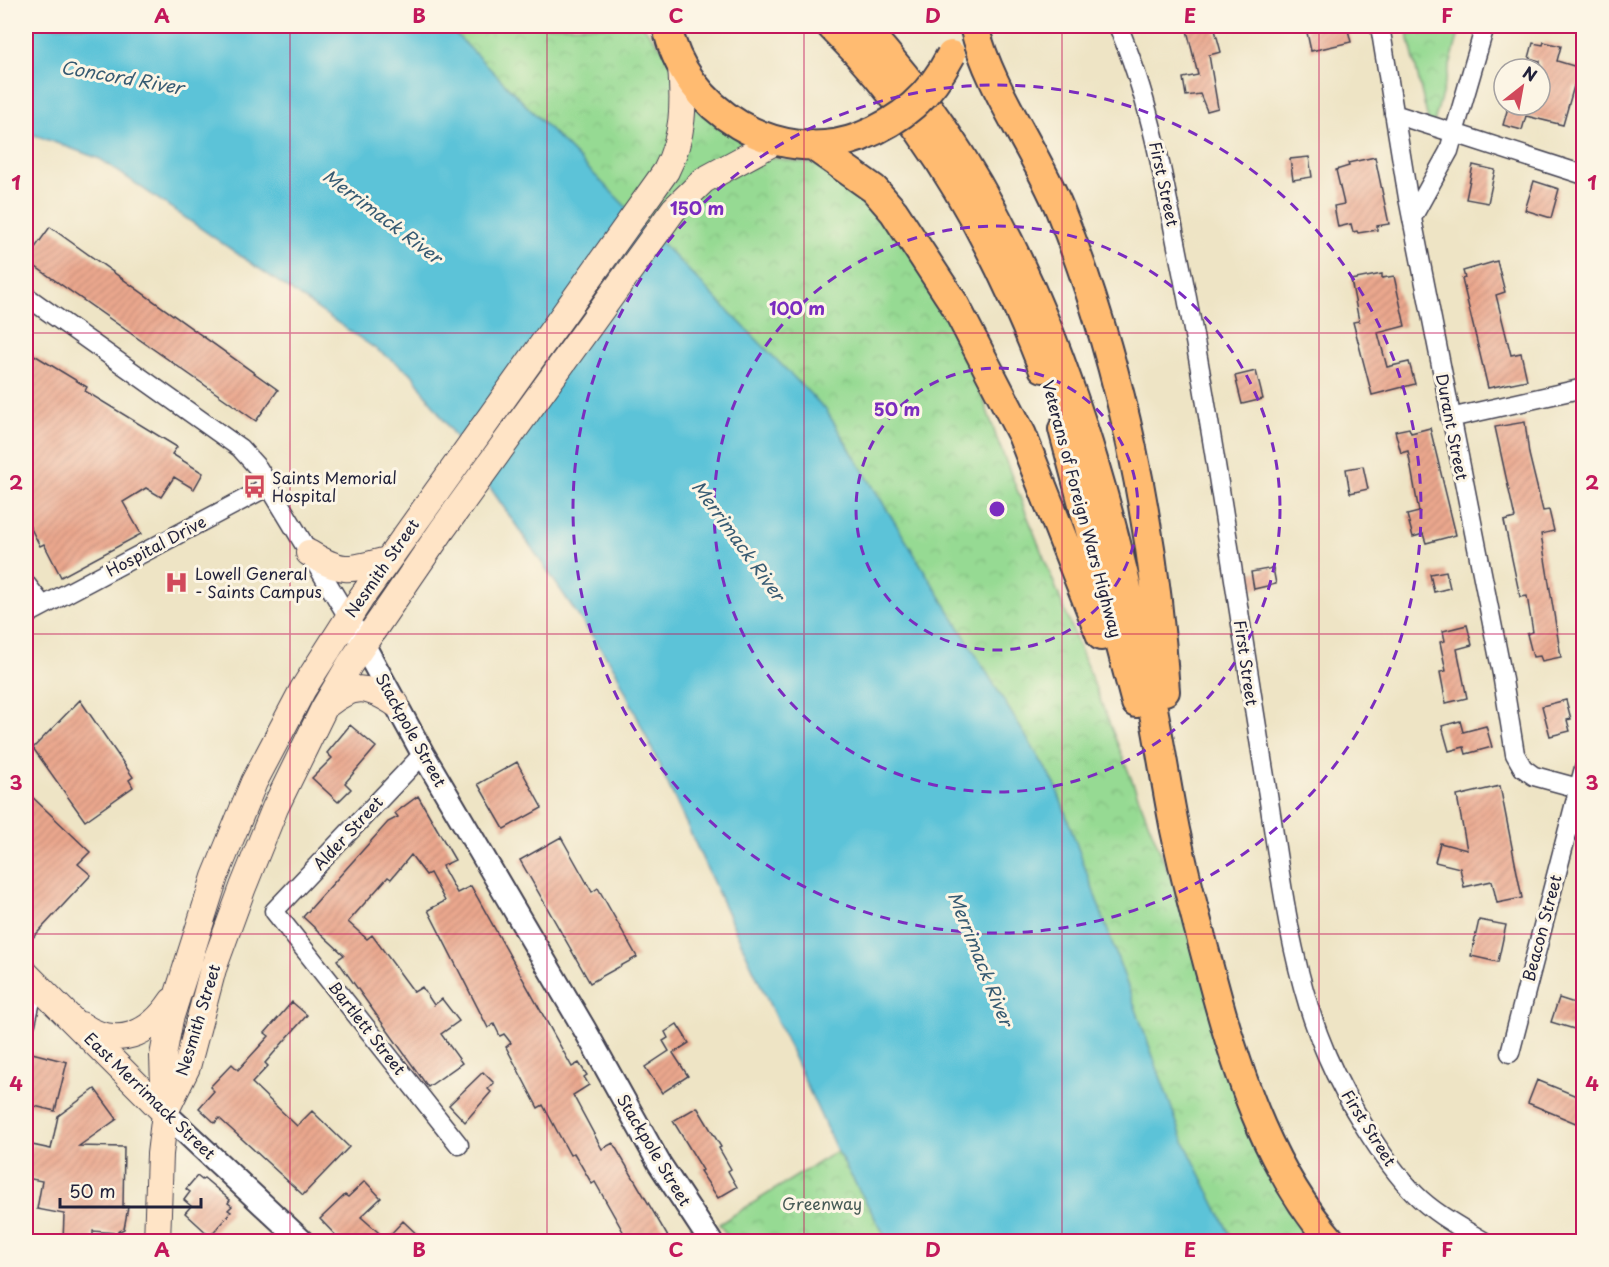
<svg xmlns="http://www.w3.org/2000/svg" width="1609" height="1267" font-family="'Playpen Sans',sans-serif">
<defs>
<pattern id="park-crowns" width="20" height="18" patternUnits="userSpaceOnUse" patternTransform="scale(1.5)"><rect width="20" height="18" fill="#96da93"/><path d="M2 6a3 3 0 1 1 6 0M12 15a3 3 0 1 1 6 0" fill="none" stroke="#81bb80"/></pattern>
<pattern id="building-hatch" width="6" height="6" patternUnits="userSpaceOnUse" patternTransform="scale(1.5)"><rect width="6" height="6" fill="#eaa78d"/><path d="M-1 1l2-2M0 6l6-6M5 7l2-2" fill="none" stroke="#c88f7b"/></pattern>
</defs>
<rect width="100%" height="100%" fill="#fcf5e5"/>
<filter id="ink" filterUnits="userSpaceOnUse"><feTurbulence type="fractalNoise" baseFrequency=".0167" numOctaves="2"/><feDisplacementMap in="SourceGraphic" scale="12" xChannelSelector="R" yChannelSelector="G"/><feConvolveMatrix kernelMatrix="1 2 1 2 8 2 1 2 1" color-interpolation-filters="sRGB"/></filter>
<filter id="wash" filterUnits="userSpaceOnUse"><feTurbulence type="fractalNoise" baseFrequency=".008" numOctaves="4" result="noise"/><feDisplacementMap in="SourceGraphic" scale="24" xChannelSelector="R" yChannelSelector="G"/><feGaussianBlur stdDeviation="1.35" result="paint"/><feColorMatrix in="noise" values="0 0 0 0 0 0 0 0 0 0 0 0 0 0 0 0 0 1.4 0 .05"/><feComposite in="paint" operator="in"/></filter>
<g filter="url(#wash)">
<rect width="100%" height="100%" fill="#eee4c5"/>
<path fill="url(#park-crowns)" stroke="#5c7e67" stroke-width="1.5" d="M 395,26 L 643,26 L 750,154 L 817,165 L 892,209 L 939,270 L 997,439 L 1314,1241 L 1234,1241 L 1193,1167 Z
M 1406,26 L 1461,26 L 1431,133 Z
M 837,1151 L 888,1241 L 731,1241 L 719,1224 Z"/>
<path fill="#5bc3d8" stroke="#3e728a" stroke-width="1.5" d="M 26,26 L 448,26 L 826,410 L 1055,784 L 1182,1137 L 1233,1241 L 888,1241 L 837,1151 L 615,669 L 412,374 L 100,159 L 26,132 Z"/>
<g id="blocks">
<path fill="url(#building-hatch)" d="M 1186,26 L 1214,26 L 1221,52 L 1209,55 L 1218,108 L 1207,111 L 1200,94 L 1186,96 L 1183,78 L 1198,75 Z
M 1316,26 L 1347,26 L 1351,42 L 1311,51 L 1306,28 Z
M 1544,42 L 1561,46 L 1557,61 L 1584,69 L 1584,89 L 1574,86 L 1563,125 L 1526,116 L 1522,130 L 1503,125 L 1507,111 L 1506,105 L 1540,105 L 1540,61 L 1529,58 L 1533,43 L 1543,45 Z
M 1309,157 L 1312,177 L 1293,180 L 1290,159 Z
M 1375,157 L 1389,224 L 1377,226 L 1377,230 L 1358,233 L 1357,231 L 1353,232 L 1351,224 L 1338,227 L 1334,206 L 1344,204 L 1336,170 L 1349,166 L 1348,163 Z
M 1473,165 L 1495,170 L 1488,203 L 1466,199 Z
M 1534,181 L 1559,189 L 1551,218 L 1525,210 Z
M 50,227 L 278,390 L 256,421 L 26,260 Z
M 1497,261 L 1505,292 L 1496,295 L 1511,355 L 1521,353 L 1527,380 L 1488,388 L 1462,279 L 1465,278 L 1463,271 Z
M 1382,274 L 1382,278 L 1394,276 L 1405,326 L 1378,333 L 1387,367 L 1409,362 L 1415,384 L 1372,395 L 1353,322 L 1359,321 L 1351,280 Z
M 26,350 L 87,387 L 85,391 L 177,447 L 172,454 L 203,473 L 194,489 L 174,477 L 161,497 L 146,488 L 123,502 L 141,534 L 61,577 L 44,544 L 40,546 L 26,519 Z
M 1256,371 L 1263,399 L 1242,404 L 1235,376 Z
M 1525,422 L 1529,454 L 1543,511 L 1549,510 L 1554,531 L 1541,534 L 1561,657 L 1542,661 L 1540,656 L 1533,657 L 1527,634 L 1533,632 L 1527,596 L 1520,597 L 1504,521 L 1515,518 L 1495,427 Z
M 1409,428 L 1411,433 L 1430,428 L 1456,535 L 1426,543 L 1423,534 L 1413,537 L 1407,515 L 1419,512 L 1408,451 L 1401,453 L 1395,431 Z
M 1363,466 L 1368,489 L 1350,493 L 1346,469 Z
M 1273,568 L 1276,584 L 1254,589 L 1251,572 Z
M 1446,571 L 1450,588 L 1434,592 L 1430,574 Z
M 1467,625 L 1472,645 L 1457,649 L 1467,698 L 1446,703 L 1440,672 L 1446,671 L 1440,642 L 1445,641 L 1443,631 Z
M 80,700 L 133,777 L 129,780 L 133,787 L 85,821 L 33,748 Z
M 1566,700 L 1571,719 L 1567,720 L 1570,731 L 1550,736 L 1542,706 Z
M 1460,721 L 1463,732 L 1486,726 L 1492,747 L 1466,754 L 1464,747 L 1449,751 L 1442,726 Z
M 350,725 L 376,747 L 345,783 L 351,789 L 338,802 L 312,778 L 332,758 L 327,753 Z
M 517,762 L 542,808 L 504,829 L 478,784 Z
M 1500,786 L 1522,898 L 1497,903 L 1492,881 L 1464,887 L 1460,868 L 1435,862 L 1440,843 L 1467,850 L 1457,796 Z
M 26,791 L 90,852 L 78,864 L 91,875 L 26,945 Z
M 418,796 L 455,860 L 442,866 L 457,893 L 471,886 L 572,1067 L 579,1063 L 587,1075 L 584,1077 L 589,1085 L 573,1095 L 602,1149 L 613,1143 L 671,1242 L 629,1242 L 595,1182 L 592,1184 L 574,1153 L 570,1155 L 543,1105 L 538,1108 L 506,1047 L 511,1043 L 504,1034 L 500,1036 L 494,1024 L 488,1028 L 428,910 L 445,901 L 430,873 L 426,875 L 411,855 L 391,879 L 388,877 L 348,922 L 367,939 L 372,935 L 414,992 L 422,987 L 434,1005 L 442,999 L 459,1021 L 441,1034 L 462,1063 L 428,1087 L 337,960 L 344,955 L 303,917 L 388,822 L 398,817 L 395,813 Z
M 561,837 L 592,892 L 598,888 L 637,957 L 590,983 L 520,860 Z
M 1479,920 L 1506,925 L 1498,962 L 1471,956 Z
M 1559,998 L 1584,1006 L 1584,1032 L 1551,1022 Z
M 292,1002 L 307,1015 L 265,1063 L 268,1066 L 252,1083 L 297,1126 L 312,1111 L 349,1147 L 303,1195 L 219,1118 L 215,1123 L 199,1108 L 214,1091 L 210,1087 L 232,1064 L 238,1070 L 269,1036 L 265,1033 Z
M 677,1024 L 689,1043 L 673,1053 L 688,1076 L 662,1093 L 645,1067 L 669,1051 L 663,1041 L 668,1038 L 665,1032 Z
M 32,1053 L 67,1062 L 55,1111 L 26,1104 L 26,1080 Z
M 483,1072 L 494,1083 L 488,1089 L 491,1092 L 465,1122 L 449,1105 Z
M 1537,1080 L 1584,1099 L 1584,1111 L 1578,1124 L 1528,1103 Z
M 95,1089 L 117,1119 L 79,1146 L 124,1147 L 123,1207 L 128,1207 L 124,1229 L 116,1233 L 93,1231 L 93,1242 L 63,1242 L 64,1214 L 37,1209 L 42,1181 L 26,1178 L 26,1150 L 31,1151 L 32,1145 L 51,1149 L 58,1116 Z
M 697,1107 L 721,1147 L 719,1148 L 731,1169 L 728,1171 L 737,1187 L 718,1198 L 700,1171 L 703,1170 L 673,1121 Z
M 197,1176 L 202,1180 L 204,1178 L 230,1200 L 228,1203 L 232,1206 L 228,1210 L 231,1212 L 210,1236 L 185,1213 L 191,1206 L 184,1200 L 190,1192 L 186,1189 Z
M 365,1181 L 381,1198 L 361,1217 L 386,1239 L 403,1221 L 425,1242 L 342,1242 L 320,1219 L 345,1195 L 348,1197 Z"/>
</g>
</g>
<g filter="url(#ink)">
<use href="#blocks" fill-opacity="0" stroke="#413f50" stroke-width="1.5"/>
<g fill="none" stroke-linecap="round" stroke-linejoin="round">
<defs>
<path id="minor" d="M 1118,26 C 1152,104 1165,188 1182,272 C 1216,445 1239,621 1268,795 C 1282,883 1291,973 1327,1056 C 1346,1100 1382,1160 1415,1194 C 1435,1214 1460,1227 1485,1242
M 1380,26 L 1408,198 L 1502,674 L 1515,754 L 1523,768 L 1534,776 L 1578,788
M 1394,114 L 1454,133 L 1485,26
M 1412,218 L 1449,151 L 1454,133 L 1584,175
M 26,296 L 240,448 L 258,468 L 348,617
M 1450,418 L 1584,388
M 26,584 L 43,606
M 26,615 L 269,486
M 423,754 L 274,911 L 459,1145
M 26,1023 L 35,983
M 1510,1053 L 1584,768"/>
<path id="tertiary" d="M 356,631 L 423,754 L 585,1030 L 659,1163 L 711,1242
M 165,1113 L 303,1242"/>
<path id="secondary" d="M 309,553 C 343,574 350,570 387,560
M 328,704 C 355,683 368,686 396,704
M 26,974 L 165,1113
M 81,1025 C 117,1050 150,1034 172,1001
M 166,1110 L 187,1067 L 213,969 L 243,887 L 275,808 L 324,708 L 350,664 L 442,530 L 674,209 L 704,180 L 776,141
M 157,1242 L 160,1154 L 165,1113 L 163,1056 L 170,1019 L 215,877 L 254,782 L 303,689 L 361,598 L 666,171 C 684,136 684,105 681,66"/>
<path id="primary" d="M 667,26 C 684,110 777,168 860,137
M 831,26 C 926,120 995,243 1043,368
M 862,26 C 1025,202 1094,430 1143,660 C 1156,716 1164,774 1175,830 C 1187,886 1202,942 1217,997 C 1241,1084 1272,1173 1332,1242
M 974,26 C 989,89 1035,149 1060,210 C 1121,362 1155,529 1165,691
M 812,145 L 874,189 L 894,212 L 955,305 L 1022,435 L 1101,636
M 1063,429 L 1136,703"/>
</defs>
<use href="#minor" stroke="#413f50" stroke-width="21"/>
<use href="#tertiary" stroke="#413f50" stroke-width="26"/>
<use href="#secondary" stroke="#413f50" stroke-width="28"/>
<use href="#primary" stroke="#413f50" stroke-width="32"/>
<use href="#minor" stroke="#fff" stroke-width="18"/>
<use href="#tertiary" stroke="#fff" stroke-width="22"/>
<use href="#secondary" stroke="#ffe4c6" stroke-width="26"/>
<use href="#primary" stroke="#ffbb71" stroke-width="28"/>
<defs>
<path id="primary-bridge" d="M 860,137 C 902,120 930,96 951,55"/>
</defs>
<use href="#primary-bridge" stroke="#413f50" stroke-width="32" stroke-linecap="butt"/>
<use href="#primary-bridge" stroke="#ffbb71" stroke-width="28"/>
</g>
</g>
<path fill="none" stroke="#c2185b" stroke-width="1.5" stroke-opacity="0.55" d="M 290,26 L 290,1242M 547,26 L 547,1242M 804,26 L 804,1242M 1062,26 L 1062,1242M 1319,26 L 1319,1242M 26,333 L 1584,333M 26,634 L 1584,634M 26,934 L 1584,934"/>
<g fill="none" stroke="#7b2cbf" stroke-width="3" stroke-dasharray="10 8">
<circle cx="997" cy="509" r="141"/>
<circle cx="997" cy="509" r="283"/>
<circle cx="997" cy="509" r="424"/>
</g>
<defs>
<symbol id="bus-bare" viewBox="-9 -9 18 18"><path d="M-5-6H5V4H4V6H2V4H-2V6H-4V4H-5ZM-3.5-4V0h7V-4ZM-3.5 1.2v1.5H-2V1.2ZM2 1.2v1.5H3.5V1.2Z" fill="#d1495b" stroke="#fcf5e5" stroke-width="2.5" paint-order="stroke"/></symbol>
<symbol id="hospital-bare" viewBox="-9 -9 18 18"><path d="M-5-5h3v3.5h4V-5h3V5h-3V1.5h-4V5h-3Z" fill="#d1495b" stroke="#fcf5e5" stroke-width="2.5" paint-order="stroke"/></symbol>
</defs>
<g fill-rule="evenodd">
<use href="#bus-bare" x="238" y="470" width="33" height="33"/>
<use href="#hospital-bare" x="160" y="566" width="33" height="33"/>
</g>
<g text-anchor="middle" stroke-width="6" stroke-linejoin="round" paint-order="stroke">
<g font-size="16" fill="#22223b" stroke="#fcf5e5">
<text transform="translate(1164 184) rotate(78)" y="6">First Street</text>
<text transform="translate(1452 427) rotate(79)" y="6">Durant Street</text>
<text transform="translate(1082 509) rotate(75)" y="6">Veterans of Foreign Wars Highway</text>
<text transform="translate(156 546) rotate(-28)" y="6">Hospital Drive</text>
<text transform="translate(382 568) rotate(-55)" y="6">Nesmith Street</text>
<text transform="translate(1246 663) rotate(82)" y="6">First Street</text>
<text transform="translate(411 730) rotate(61)" y="6">Stackpole Street</text>
<text transform="translate(348 833) rotate(-47)" y="6">Alder Street</text>
<text transform="translate(1542 928) rotate(-75)" y="6">Beacon Street</text>
<text transform="translate(198 1020) rotate(-73)" y="6">Nesmith Street</text>
<text transform="translate(367 1028) rotate(52)" y="6">Bartlett Street</text>
<text transform="translate(150 1096) rotate(44)" y="6">East Merrimack Street</text>
<text transform="translate(1369 1128) rotate(58)" y="6">First Street</text>
<text transform="translate(654 1150) rotate(59)" y="6">Stackpole Street</text>
</g>
<g font-size="16" fill="#22223b" stroke="#fcf5e5" text-anchor="start">
<text x="272" y="484">Saints Memorial<tspan x="272" dy="18">Hospital</tspan></text>
<text x="195" y="580">Lowell General<tspan x="195" dy="18">- Saints Campus</tspan></text>
</g>
<g font-size="16" fill="#455955" stroke="#fcf5e5">
<text x="822" y="1210">Greenway</text>
</g>
<g font-size="18" font-style="italic" fill="#365a72" stroke="#fcf5e5">
<text transform="translate(122 78) rotate(10)" y="6">Concord River</text>
<text transform="translate(382 217) rotate(37)" y="6">Merrimack River</text>
<text transform="translate(738 541) rotate(54)" y="6">Merrimack River</text>
<text transform="translate(980 959) rotate(68)" y="6">Merrimack River</text>
</g>
</g>
<circle cx="997" cy="509" r="9" fill="#7b2cbf" stroke="#fcf5e5" stroke-width="3"/>
<g font-size="18" text-anchor="middle" font-weight="bold" fill="#7b2cbf" stroke="#fcf5e5" stroke-width="6" stroke-linejoin="round" paint-order="stroke">
<text x="697" y="215">150 m</text>
<text x="797" y="315">100 m</text>
<text x="897" y="416">50 m</text>
</g>
<rect width="1609" height="1267" fill="none" stroke="#fcf5e5" stroke-width="66"/>
<g transform="translate(1522 87) rotate(31)"><circle r="28" fill="#fcf5e5" stroke="#a5a1a1" stroke-width="1.5"/>
<path d="M0-4.5L10 22L0 15L-10 22Z" fill="#d1495b"/>
<text y="-9" font-size="16" font-weight="bold" text-anchor="middle" fill="#22223b">N</text>
</g>
<path d="M60 1198v9h141v-9" fill="none" stroke="#22223b" stroke-width="3"/>
<text x="69" y="1198" font-size="18" fill="#22223b" stroke="#fcf5e5" stroke-width="4.5" paint-order="stroke">50 m</text>
<rect x="33" y="33" width="1543" height="1201" fill="none" stroke="#c2185b" stroke-width="2"/>
<g font-size="20" text-anchor="middle" font-weight="bold" fill="#c2185b">
<text x="162" y="23">A</text>
<text x="419" y="23">B</text>
<text x="676" y="23">C</text>
<text x="933" y="23">D</text>
<text x="1190" y="23">E</text>
<text x="1447" y="23">F</text>
<text x="16" y="190">1</text>
<text x="1592" y="190">1</text>
<text x="16" y="490">2</text>
<text x="1592" y="490">2</text>
<text x="16" y="790">3</text>
<text x="1592" y="790">3</text>
<text x="16" y="1091">4</text>
<text x="1592" y="1091">4</text>
<text x="162" y="1257">A</text>
<text x="419" y="1257">B</text>
<text x="676" y="1257">C</text>
<text x="933" y="1257">D</text>
<text x="1190" y="1257">E</text>
<text x="1447" y="1257">F</text>
</g>
</svg>
